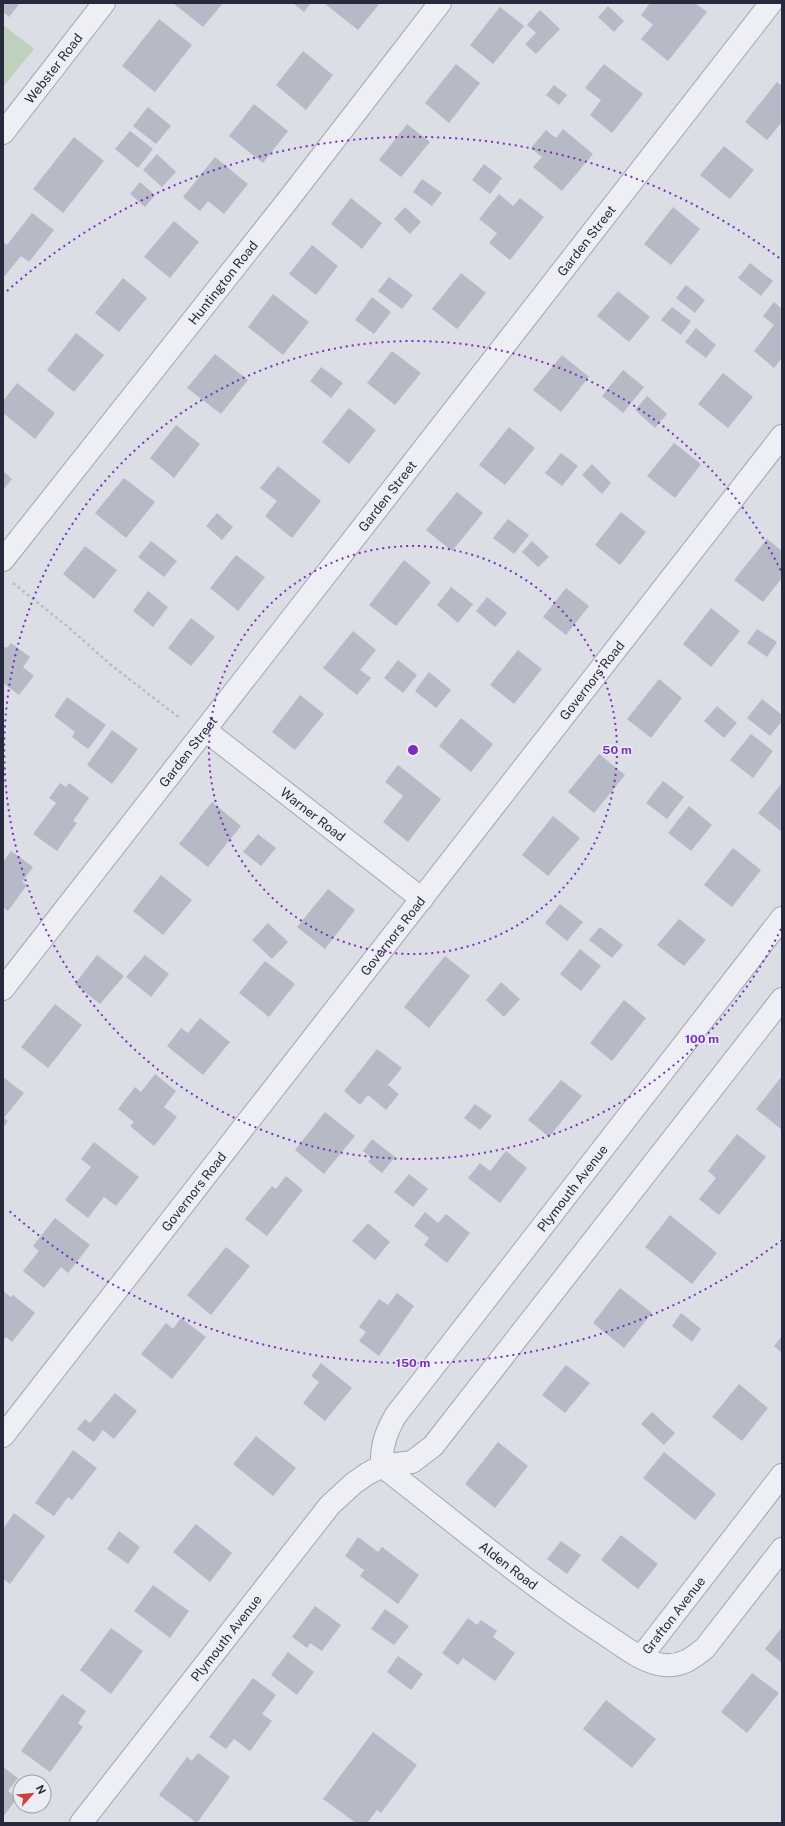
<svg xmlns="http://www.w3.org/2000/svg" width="785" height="1826" font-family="'Public Sans',sans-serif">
<rect width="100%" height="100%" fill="#dcdee6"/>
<path fill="#bfd0bd" d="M 3,25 L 34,49 L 3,87 Z"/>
<path fill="#b6b9c6" d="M 3,3 L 20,3 L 9,17 L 3,12 Z
M 173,3 L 223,3 L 203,27 Z
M 293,3 L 311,3 L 304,12 Z
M 324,3 L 380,3 L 358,30 Z
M 650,3 L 695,3 L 707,12 L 668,61 L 641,39 L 653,25 L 641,15 Z
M 608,6 L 624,21 L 614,32 L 598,17 Z
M 500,7 L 524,26 L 493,64 L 470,45 Z
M 540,10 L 560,29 L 536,54 L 525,44 L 536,33 L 527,25 Z
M 159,19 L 192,45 L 155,92 L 122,66 Z
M 303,51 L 333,75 L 306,110 L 276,85 Z
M 456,64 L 480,83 L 449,123 L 425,103 Z
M 604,64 L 643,94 L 612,133 L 590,115 L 601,100 L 585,88 Z
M 777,82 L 782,86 L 782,122 L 767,140 L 745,122 Z
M 554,85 L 567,95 L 559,105 L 546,95 Z
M 254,104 L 288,131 L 263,163 L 229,136 Z
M 148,107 L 171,126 L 156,144 L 133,126 Z
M 407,124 L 430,142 L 401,177 L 379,160 Z
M 563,129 L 593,154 L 562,191 L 533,167 L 542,157 L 531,148 L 546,130 L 556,138 Z
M 130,131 L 153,149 L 138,168 L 115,149 Z
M 74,137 L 104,161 L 63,213 L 33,189 Z
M 724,146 L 754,170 L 730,199 L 700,175 Z
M 157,154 L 176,172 L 162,187 L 143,170 Z
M 215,157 L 248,184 L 224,214 L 208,201 L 200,211 L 183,197 Z
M 484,164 L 502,178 L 490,194 L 472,180 Z
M 422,179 L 442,193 L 432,206 L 413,192 Z
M 140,182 L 155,195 L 145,207 L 130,194 Z
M 499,194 L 513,206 L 520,198 L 544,217 L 510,260 L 489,243 L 497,233 L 479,219 Z
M 351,198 L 382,223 L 362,249 L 331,224 Z
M 405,207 L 421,222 L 410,234 L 394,219 Z
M 673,207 L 700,229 L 671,265 L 644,244 Z
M 32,213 L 54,230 L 29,262 L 21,256 L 3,278 L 3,242 L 7,245 Z
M 174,221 L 199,242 L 170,278 L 144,257 Z
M 312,245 L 338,266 L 316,295 L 289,274 Z
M 750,263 L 773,281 L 761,296 L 738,278 Z
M 461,273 L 486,293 L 457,329 L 432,309 Z
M 389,277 L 413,295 L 402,309 L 378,291 Z
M 123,278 L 147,298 L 119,332 L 95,313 Z
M 686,285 L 705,300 L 695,313 L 676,298 Z
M 618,291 L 650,317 L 629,342 L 597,316 Z
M 273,294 L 309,322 L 283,355 L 248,327 Z
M 372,297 L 391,312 L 374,334 L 355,320 Z
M 774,302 L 782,309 L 782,358 L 774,368 L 754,351 L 774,325 L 763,316 Z
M 672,307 L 691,321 L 681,335 L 661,320 Z
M 696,328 L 716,345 L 706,358 L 685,342 Z
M 76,333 L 104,355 L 74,392 L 47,370 Z
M 392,351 L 421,373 L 395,405 L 367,383 Z
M 215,354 L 248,380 L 221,414 L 187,388 Z
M 562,355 L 589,377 L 561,412 L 533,390 Z
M 321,367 L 343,383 L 331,398 L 310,381 Z
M 623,370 L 644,387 L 623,413 L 602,396 Z
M 723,373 L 753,397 L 728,428 L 698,404 Z
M 17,383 L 55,413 L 35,439 L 3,413 L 3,401 Z
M 647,396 L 667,414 L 655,428 L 635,410 Z
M 349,408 L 376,430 L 349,464 L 322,442 Z
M 176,425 L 200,444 L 174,478 L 150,458 Z
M 509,427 L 535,448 L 505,485 L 479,465 Z
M 674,443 L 701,464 L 675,498 L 647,476 Z
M 561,453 L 578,466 L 562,486 L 545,473 Z
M 592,464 L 611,483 L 602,494 L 582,475 Z
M 278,466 L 321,501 L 292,538 L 265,516 L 277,501 L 260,488 Z
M 3,471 L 12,479 L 3,490 Z
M 124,478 L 155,502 L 126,538 L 95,513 Z
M 457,492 L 483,513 L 452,551 L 426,530 Z
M 621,512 L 646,532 L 620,565 L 595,545 Z
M 217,513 L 233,527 L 222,540 L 206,526 Z
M 508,519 L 529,535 L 514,554 L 493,538 Z
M 767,539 L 782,551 L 782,578 L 763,602 L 734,580 Z
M 151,541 L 177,561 L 164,577 L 138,557 Z
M 532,541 L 549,557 L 538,567 L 522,552 Z
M 85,546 L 117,570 L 94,599 L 63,574 Z
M 236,555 L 265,577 L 238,611 L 210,588 Z
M 404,560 L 431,582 L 396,626 L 369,605 Z
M 451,587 L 473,604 L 458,623 L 437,605 Z
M 566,588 L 589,606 L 566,635 L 543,617 Z
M 148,591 L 168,607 L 153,627 L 133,611 Z
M 487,597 L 507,613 L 495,627 L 476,611 Z
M 711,608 L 740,631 L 711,667 L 683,644 Z
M 191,618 L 215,637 L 191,666 L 168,648 Z
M 757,629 L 777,642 L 767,657 L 747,643 Z
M 353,631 L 376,650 L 360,670 L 371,678 L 357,695 L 323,668 Z
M 11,643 L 30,657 L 23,667 L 34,676 L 19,695 L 3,683 L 3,646 L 7,648 Z
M 518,650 L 542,669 L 514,704 L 490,685 Z
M 398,660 L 417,675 L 403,693 L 384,678 Z
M 429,672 L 451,690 L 436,708 L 415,691 Z
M 659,679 L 682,698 L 651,738 L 627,719 Z
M 300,695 L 324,714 L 295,750 L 272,732 Z
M 67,697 L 106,725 L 88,749 L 72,737 L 75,732 L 54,716 Z
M 762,699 L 782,715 L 782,721 L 770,736 L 747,718 Z
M 717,706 L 737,723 L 724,738 L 704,721 Z
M 461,718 L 493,744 L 471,772 L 439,746 Z
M 112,730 L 138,749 L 112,784 L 87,765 Z
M 751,734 L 773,751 L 753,778 L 730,760 Z
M 599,754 L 625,775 L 594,813 L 568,792 Z
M 398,765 L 441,799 L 408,842 L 383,822 L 403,796 L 385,782 Z
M 663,781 L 684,797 L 667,819 L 646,803 Z
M 60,783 L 66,787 L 69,783 L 89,798 L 73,821 L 77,823 L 57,851 L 33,834 L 56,803 L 49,798 Z
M 782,783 L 782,832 L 758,813 Z
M 212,802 L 241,826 L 208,867 L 179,844 Z
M 689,806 L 712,825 L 691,851 L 668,833 Z
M 553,816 L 580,838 L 548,876 L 522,855 Z
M 258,834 L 276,848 L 261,866 L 243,852 Z
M 733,848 L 761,870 L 732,907 L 704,885 Z
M 11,851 L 33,867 L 22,882 L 27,885 L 8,911 L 3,907 L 3,862 Z
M 161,875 L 192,900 L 163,935 L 133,911 Z
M 328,889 L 355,910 L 325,949 L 297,927 Z
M 560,904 L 583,922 L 567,941 L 545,923 Z
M 679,919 L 706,940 L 684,966 L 657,945 Z
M 268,923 L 288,942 L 272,959 L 252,940 Z
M 600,927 L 623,945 L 612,958 L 589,940 Z
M 580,949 L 601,966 L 581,991 L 560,974 Z
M 97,955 L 124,976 L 100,1004 L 75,984 Z
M 145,955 L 169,974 L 151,997 L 126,977 Z
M 445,956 L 470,976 L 429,1028 L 404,1007 Z
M 265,961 L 295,984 L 269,1017 L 239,993 Z
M 501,982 L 520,999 L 504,1017 L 486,1000 Z
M 624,1000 L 646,1018 L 612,1061 L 590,1043 Z
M 55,1004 L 82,1025 L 48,1068 L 21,1047 Z
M 200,1018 L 230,1042 L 203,1075 L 167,1046 L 181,1028 L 188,1033 Z
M 377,1049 L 402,1068 L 388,1085 L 399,1094 L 386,1110 L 368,1095 L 360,1105 L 344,1091 Z
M 155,1074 L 176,1091 L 164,1107 L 177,1117 L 154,1146 L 130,1126 L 134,1122 L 118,1109 L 135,1087 L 141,1092 Z
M 782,1076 L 782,1130 L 756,1109 Z
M 3,1077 L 24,1093 L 4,1118 L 8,1121 L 3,1128 Z
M 561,1080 L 582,1096 L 549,1137 L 528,1120 Z
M 475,1104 L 492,1116 L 480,1130 L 464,1118 Z
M 325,1112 L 355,1136 L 324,1174 L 295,1150 Z
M 737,1134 L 766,1157 L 719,1215 L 699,1199 L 716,1178 L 708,1171 Z
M 372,1139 L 395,1157 L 382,1173 L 368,1162 L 371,1158 L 363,1151 Z
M 94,1142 L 139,1177 L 116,1206 L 104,1197 L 88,1218 L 65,1200 L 91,1167 L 81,1159 Z
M 506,1151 L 527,1168 L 500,1203 L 468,1178 L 480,1163 L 490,1171 Z
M 409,1174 L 428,1189 L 413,1207 L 394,1192 Z
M 286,1176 L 303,1190 L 267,1236 L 245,1219 L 272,1186 L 276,1189 Z
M 425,1212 L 438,1223 L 446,1214 L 470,1233 L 447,1263 L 424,1245 L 429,1238 L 414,1226 Z
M 670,1215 L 717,1253 L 692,1284 L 645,1247 Z
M 55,1218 L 90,1245 L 68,1273 L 61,1267 L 44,1288 L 23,1271 L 39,1251 L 33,1246 Z
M 368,1223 L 390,1242 L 375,1260 L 352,1241 Z
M 226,1247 L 250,1266 L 211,1315 L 187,1295 Z
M 620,1288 L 652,1313 L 624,1348 L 593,1323 Z
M 3,1291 L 11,1297 L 13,1295 L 35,1313 L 12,1342 L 6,1337 L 3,1341 Z
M 397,1293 L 414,1306 L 379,1356 L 359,1341 L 366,1332 L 359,1327 L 379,1299 L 388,1305 Z
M 681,1313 L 701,1329 L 692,1342 L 672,1326 Z
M 181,1318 L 206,1337 L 172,1379 L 141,1354 L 166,1323 L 173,1329 Z
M 782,1336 L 782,1353 L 774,1346 Z
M 321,1363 L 352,1388 L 325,1421 L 303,1403 L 319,1382 L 311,1376 Z
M 566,1365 L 590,1383 L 565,1413 L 542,1395 Z
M 739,1384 L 768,1408 L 742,1441 L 712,1417 Z
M 115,1393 L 137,1411 L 114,1439 L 103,1430 L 94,1442 L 77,1429 L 85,1419 L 90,1423 Z
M 652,1412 L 675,1433 L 664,1445 L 641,1424 Z
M 256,1436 L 296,1468 L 273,1496 L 233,1464 Z
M 498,1442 L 528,1466 L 495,1508 L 465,1484 Z
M 73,1450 L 97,1468 L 72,1500 L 68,1497 L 54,1516 L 35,1503 Z
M 664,1452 L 716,1494 L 695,1520 L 643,1478 Z
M 14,1513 L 45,1536 L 10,1584 L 3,1579 L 3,1529 Z
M 196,1524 L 232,1553 L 210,1582 L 173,1552 Z
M 119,1531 L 140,1547 L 128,1564 L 107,1549 Z
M 621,1535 L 658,1564 L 638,1589 L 601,1560 Z
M 358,1537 L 378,1552 L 382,1547 L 419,1575 L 398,1604 L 360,1576 L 364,1570 L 345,1556 Z
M 561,1541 L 581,1555 L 567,1574 L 547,1559 Z
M 153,1585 L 189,1611 L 170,1638 L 134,1611 Z
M 315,1606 L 341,1625 L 322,1651 L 310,1643 L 307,1648 L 292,1637 Z
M 385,1609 L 409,1626 L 394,1645 L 371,1629 Z
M 468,1618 L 477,1625 L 481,1620 L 497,1631 L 493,1637 L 515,1653 L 495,1681 L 463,1658 L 458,1665 L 442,1653 Z
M 782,1627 L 782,1663 L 765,1649 Z
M 111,1628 L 143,1651 L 111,1694 L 80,1670 Z
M 288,1652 L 314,1672 L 297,1695 L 271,1675 Z
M 398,1656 L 423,1674 L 411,1690 L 387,1672 Z
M 752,1673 L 779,1693 L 747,1733 L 721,1712 Z
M 253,1678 L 276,1695 L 262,1714 L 272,1721 L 250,1751 L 234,1739 L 226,1749 L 209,1737 Z
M 62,1694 L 86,1711 L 78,1723 L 83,1727 L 50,1772 L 21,1751 Z
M 606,1700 L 656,1739 L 632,1768 L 583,1729 Z
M 373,1732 L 417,1765 L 381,1813 L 377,1810 L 367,1823 L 356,1823 L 323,1799 Z
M 198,1753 L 230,1777 L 197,1823 L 159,1795 L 187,1757 L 192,1761 Z
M 3,1767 L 18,1778 L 8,1791 L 17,1798 L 3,1817 Z"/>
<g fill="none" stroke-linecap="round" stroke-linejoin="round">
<defs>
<g id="minor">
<path id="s1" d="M 3,133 L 104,3"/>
<path id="s2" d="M 3,560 L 288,200 L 440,3"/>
<path id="s3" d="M 205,730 L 422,899"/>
<path id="s4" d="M 3,989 L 771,3"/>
<path id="s5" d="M 3,1436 L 782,436"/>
<path id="s6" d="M 382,1466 C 381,1446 386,1432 396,1415 L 782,918"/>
<path id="s7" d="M 382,1466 C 456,1523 527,1584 606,1635 C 623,1646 643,1663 664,1665 C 681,1667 693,1658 705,1648 L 782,1549"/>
<path id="s8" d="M 641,1657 L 782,1475"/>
<path id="s9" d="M 81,1823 L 330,1505 L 354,1483 L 367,1474 L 382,1466 L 412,1462 L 433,1446 L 782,999"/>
</g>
</defs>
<use href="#minor" stroke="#a2a4b0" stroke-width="24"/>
<path stroke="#babcc4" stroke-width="2.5" stroke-dasharray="3 3" stroke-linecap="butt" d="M 13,583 L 67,626 L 111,665 L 181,719"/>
<use href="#minor" stroke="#eeeff4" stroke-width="22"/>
</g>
<g fill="none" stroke="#7b2cbf" stroke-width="2" stroke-dasharray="2 4">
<circle cx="413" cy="750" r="204"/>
<path d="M781 929A409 409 0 1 1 781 571"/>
<path d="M782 1240A613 613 0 0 1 7 1209M7 291A613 613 0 0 1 782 260"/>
</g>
<g text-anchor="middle" stroke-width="3" stroke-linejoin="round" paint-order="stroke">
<g font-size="13" fill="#262a3c" stroke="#ebedf4">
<text dy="5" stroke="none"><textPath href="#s1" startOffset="82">Webster Road</textPath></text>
<text dy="5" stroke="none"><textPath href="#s4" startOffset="949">Garden Street</textPath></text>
<text dy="5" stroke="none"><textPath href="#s2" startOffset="354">Huntington Road</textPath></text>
<text dy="5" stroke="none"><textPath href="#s4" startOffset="625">Garden Street</textPath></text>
<text dy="5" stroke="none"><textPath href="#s5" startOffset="958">Governors Road</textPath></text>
<text dy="5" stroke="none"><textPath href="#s4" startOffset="301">Garden Street</textPath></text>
<text dy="5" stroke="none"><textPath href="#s3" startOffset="137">Warner Road</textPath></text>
<text dy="5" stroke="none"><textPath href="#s5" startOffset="634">Governors Road</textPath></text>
<text dy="5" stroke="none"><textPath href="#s6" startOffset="341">Plymouth Avenue</textPath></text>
<text dy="5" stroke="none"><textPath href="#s5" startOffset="310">Governors Road</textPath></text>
<text dy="5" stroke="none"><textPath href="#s7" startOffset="161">Alden Road</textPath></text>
<text dy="5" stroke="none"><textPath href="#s8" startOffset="53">Grafton Avenue</textPath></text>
<text dy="5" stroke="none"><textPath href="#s9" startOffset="235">Plymouth Avenue</textPath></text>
</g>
</g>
<circle cx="413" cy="750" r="6" fill="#7b2cbf" stroke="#ebedf4" stroke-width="2"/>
<g font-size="12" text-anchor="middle" font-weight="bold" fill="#7b2cbf" stroke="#ebedf4" stroke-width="3" stroke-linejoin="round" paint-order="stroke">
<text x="617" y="754">50 m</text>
<text x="702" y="1043">100 m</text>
<text x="413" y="1367">150 m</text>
</g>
<rect width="785" height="1826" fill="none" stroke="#262a3c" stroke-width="8"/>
<g transform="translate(32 1794) rotate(63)"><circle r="19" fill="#ebedf4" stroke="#9c9faa"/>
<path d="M0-3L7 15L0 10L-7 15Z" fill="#cd403f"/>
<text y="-6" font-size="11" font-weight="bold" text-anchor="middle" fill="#262a3c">N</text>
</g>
</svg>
